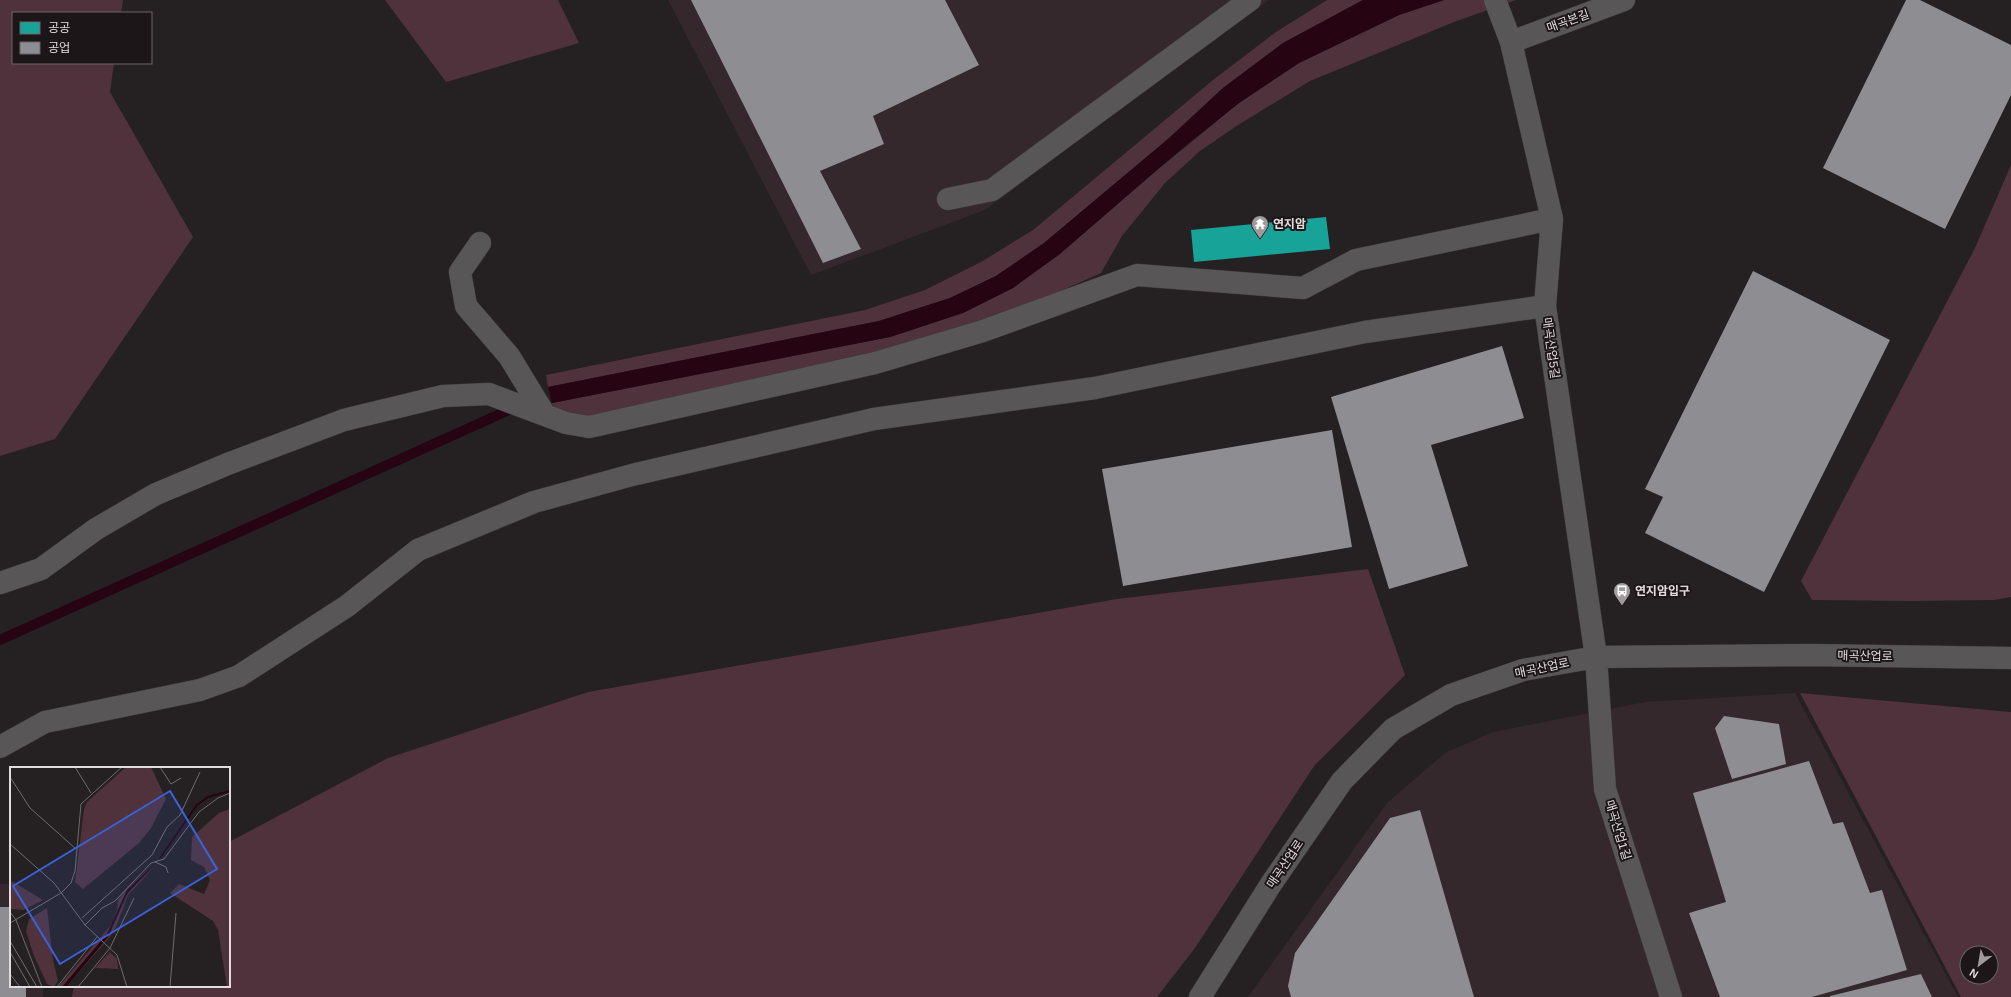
<svg xmlns="http://www.w3.org/2000/svg" width="2011" height="997" font-family="Helvetica,'Noto Sans KR',sans-serif">
<rect width="100%" height="100%" fill="#252022"/>
<path fill="#34282c" d="M 668,0 L 1269,0 L 985,210 L 811,275 Z
M 1795,693 L 1958,997 L 1248,997 L 1387,803 L 1445,753 L 1493,732 L 1645,702 Z
M 0,884 L 11,884 L 11,986 L 43,986 L 43,997 L 0,997 Z"/>
<path fill="#4f323c" fill-rule="evenodd" d="M 0,0 L 123,0 L 121,13 L 13,13 L 13,63 L 114,63 L 110,92 L 193,237 L 55,439 L 0,456 Z
M 385,0 L 558,0 L 579,43 L 446,82 Z
M 1327,0 L 1363,0 L 1283,43 L 1223,88 L 1168,139 L 1044,243 L 996,276 L 950,298 L 879,321 L 548,387 L 546,375 L 865,310 L 925,290 L 981,262 L 1033,230 L 1213,80 L 1276,32 Z
M 1444,0 L 1516,0 L 1454,22 L 1310,81 L 1235,127 L 1200,151 L 1165,183 L 1122,236 L 1101,273 L 992,321 L 866,355 L 589,418 L 553,411 L 552,403 L 890,337 L 963,313 L 1013,288 L 1239,103 L 1299,63 L 1399,15 Z
M 2011,165 L 2011,597 L 1994,600 L 1912,601 L 1812,600 L 1801,581 L 1975,248 Z
M 1368,569 L 1405,675 L 1314,766 L 1195,948 L 1157,997 L 72,997 L 74,986 L 229,986 L 229,842 L 388,758 L 588,692 L 1117,599 Z
M 1800,693 L 2011,712 L 2011,997 L 1961,997 ZM 1967,953 L 1991,953 L 1991,977 L 1967,977 Z"/>
<path fill="#260412" d="M 1363,0 L 1444,0 L 1399,15 L 1299,63 L 1239,103 L 1179,151 L 1060,254 L 1013,288 L 963,313 L 890,337 L 552,403 L 548,387 L 879,321 L 950,298 L 996,276 L 1044,243 L 1168,139 L 1223,88 L 1283,43 Z"/>
<path fill="#17a398" d="M 1326,217 L 1330,249 L 1194,262 L 1191,230 Z"/>
<path fill="#8d8d92" d="M 691,0 L 945,0 L 979,65 L 873,116 L 884,144 L 820,171 L 861,249 L 823,263 Z
M 1906,0 L 1920,0 L 2011,45 L 2011,95 L 1945,229 L 1823,168 Z
M 1753,271 L 1890,340 L 1764,592 L 1645,533 L 1663,497 L 1645,489 Z
M 1502,346 L 1524,418 L 1431,445 L 1468,566 L 1389,589 L 1331,397 Z
M 1332,430 L 1352,547 L 1123,586 L 1102,469 Z
M 1724,716 L 1779,724 L 1786,764 L 1732,779 L 1715,728 Z
M 1809,761 L 1833,824 L 1843,822 L 1870,893 L 1882,890 L 1907,970 L 1812,997 L 1720,997 L 1689,913 L 1726,902 L 1693,793 Z
M 1420,810 L 1474,997 L 1291,997 L 1288,986 L 1295,953 L 1390,818 Z
M 0,907 L 11,907 L 11,986 L 26,986 L 26,997 L 0,997 Z
M 1921,974 L 1932,997 L 1830,997 L 1830,996 Z"/>
<g fill="none" stroke-linecap="round" stroke-linejoin="round">
<path stroke="#260412" stroke-width="10" d="M 0,640 L 511,409"/>
<defs>
<path id="minor" d="M 1495,0 L 1511,42 L 1552,219 L 1545,306 L 1596,657 L 1605,789 L 1671,997
M 1511,42 L 1624,0
M 948,199 L 992,190 L 1250,0
M 480,243 L 460,272 L 466,306 L 509,356 L 545,415
M 0,583 L 41,569 L 96,529 L 156,494 L 230,463 L 344,420 L 443,396 L 489,394 L 566,423 L 589,427 L 875,363 L 983,331 L 1137,275 L 1303,288 L 1356,260 L 1552,219
M 0,747 L 45,722 L 200,690 L 239,676 L 347,606 L 418,550 L 534,502 L 632,475 L 874,419 L 1095,388 L 1365,332 L 1545,306
M 1200,997 L 1271,884 L 1342,781 L 1393,729 L 1451,695 L 1523,670 L 1596,657 L 1811,655 L 2011,658"/>
</defs>
<use href="#minor" stroke="#403c3e" stroke-width="23"/>
<use href="#minor" stroke="#585656" stroke-width="22"/>
</g>
<defs>
<symbol id="temple-pin" viewBox="-11 -11 22 30"><path d="M0 17L-7.5 6A9.5 9.5 0 1 1 7.5 6Z" fill="#9f9a9c" stroke="#1c1618"/><path d="M0-6L5-2H3V0L6.5 2.5H4V6H1.5V3h-3V6H-4V2.5H-6.5L-3 0V-2H-5Z" fill="#fff"/></symbol>
<symbol id="bus-pin" viewBox="-11 -11 22 30"><path d="M0 17L-7.5 6A9.5 9.5 0 1 1 7.5 6Z" fill="#9f9a9c" stroke="#1c1618"/><path d="M-5-6H5V4H4V6H2V4H-2V6H-4V4H-5ZM-3.5-4V0h7V-4ZM-3.5 1.2v1.5H-2V1.2ZM2 1.2v1.5H3.5V1.2Z" fill="#fff"/></symbol>
</defs>
<g fill-rule="evenodd">
<use href="#temple-pin" x="1250" y="214" width="20" height="27"/>
<use href="#bus-pin" x="1612" y="581" width="20" height="27"/>
</g>
<g text-anchor="middle" stroke-width="4" stroke-linejoin="round" paint-order="stroke">
<g font-size="12" fill="#e1dcdd" stroke="#1c1618">
<text transform="translate(1568 21) rotate(-20)" y="4">매곡본길</text>
<text transform="translate(1551 348) rotate(82)" y="4">매곡산업5길</text>
<text transform="translate(1865 656) rotate(1)" y="4">매곡산업로</text>
<text transform="translate(1542 668) rotate(-12)" y="4">매곡산업로</text>
<text transform="translate(1618 830) rotate(73)" y="4">매곡산업1길</text>
<text transform="translate(1285 864) rotate(-56)" y="4">매곡산업로</text>
</g>
<g font-size="12" font-weight="bold" fill="#e1dcdd" stroke="#1c1618" text-anchor="start">
<text x="1273" y="228">연지암</text>
<text x="1635" y="595">연지암입구</text>
</g>
</g>
<g transform="translate(10 767)">
<rect width="220" height="220" fill="#252022"/>
<path d="M 116,0 L 141,0 L 156,32 L 141,61 L 129,76 L 73,122 L 65,115 L 74,42 L 77,35 ZM 220,42 L 220,220 L 217,220 L 208,163 L 203,154 L 160,126 L 169,117 L 194,127 L 200,113 L 194,100 L 181,93 L 182,70 L 209,46 ZM 145,96 L 117,123 L 97,167 L 52,220 L 48,220 L 101,158 L 107,143 L 108,133 L 114,124 ZM 146,98 L 118,128 L 106,160 L 99,171 L 56,220 L 98,170 L 119,124 ZM 0,113 L 33,133 L 13,143 L 1,142 ZM 37,141 L 43,193 L 48,214 L 44,220 L 37,217 L 24,189 L 16,164 L 19,152 ZM 100,185 L 107,192 L 108,202 L 85,201 Z" fill="#4f323c"/>
<path d="M 145,97 L 116,128 L 98,170 L 56,220 L 52,220 L 97,167 L 117,123 Z" fill="#260412"/>
<path fill="none" stroke="#260412" stroke-width="2" d="M 150,91 L 187,38 L 198,30 L 220,24"/>
<path fill="none" stroke="#706b6d" stroke-width="1" d="M 65,0 L 81,26M 150,0 L 161,17 L 171,11M 0,10 L 20,41 L 66,82M 0,77 L 44,116 L 75,158 L 107,188 L 117,220M 145,95 L 156,100 L 158,106M 0,145 L 6,153 L 32,220M 72,151 L 142,88 L 157,60 L 170,48 L 190,5M 0,156 L 51,126 L 61,116 L 65,104 L 71,37 L 112,0M 75,158 L 92,141 L 105,134 L 141,96 L 154,92 L 189,45 L 208,31 L 220,26M 0,174 L 27,220M 0,185 L 20,220M 0,207 L 10,220M 47,220 L 87,170M 68,220 L 100,181 L 124,131M 160,220 L 166,146"/>
<path fill="#3a63d9" fill-opacity="0.15" stroke="#3a63d9" stroke-width="2" d="M 160,24 L 207,102 L 50,197 L 3,119 Z"/>
<rect width="220" height="220" fill="none" stroke="#e1dcdd" stroke-width="2"/>
</g>
<rect x="12" y="12" width="140" height="52" fill="#1c1618" stroke="#6b6567"/>
<rect x="20" y="22" width="20" height="12" fill="#17a398" stroke="#6b6567"/>
<text x="48" y="32" font-size="12" fill="#e1dcdd">공공</text>
<rect x="20" y="42" width="20" height="12" fill="#8d8d92" stroke="#6b6567"/>
<text x="48" y="52" font-size="12" fill="#e1dcdd">공업</text>
<g transform="translate(1979 965) rotate(211)"><circle r="19" fill="#1c1618" stroke="#6b6567"/>
<path d="M0-3L7 15L0 10L-7 15Z" fill="#9f9a9c"/>
<text y="-6" font-size="11" font-weight="bold" text-anchor="middle" fill="#e1dcdd">N</text>
</g>
</svg>
